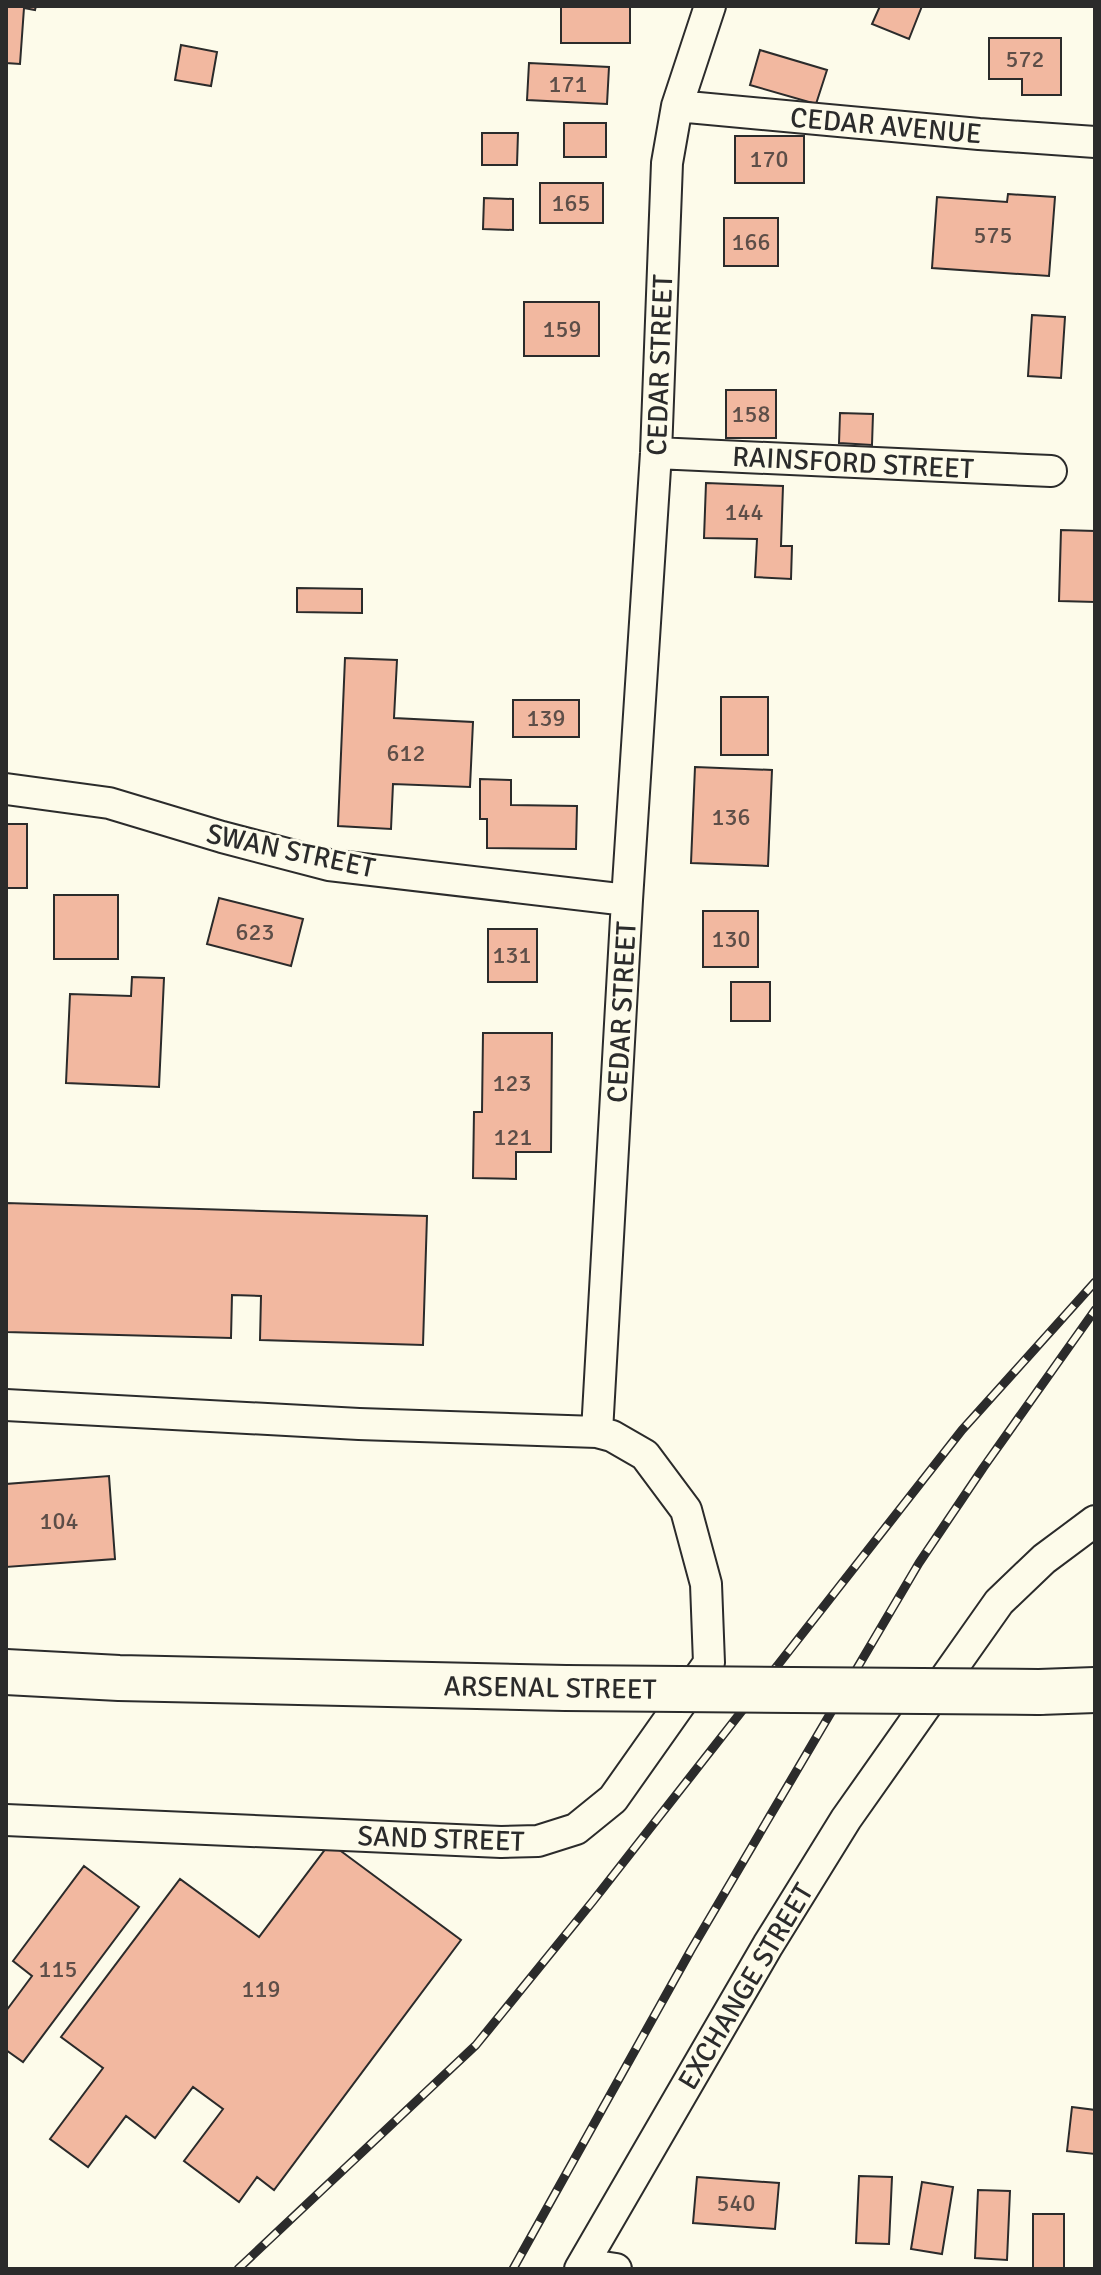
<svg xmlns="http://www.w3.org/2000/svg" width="1101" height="2275" font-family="Signika,sans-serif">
<rect width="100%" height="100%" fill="#fdfbea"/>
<path fill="#f2b8a0" stroke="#2b2b2b" stroke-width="2" d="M 6,6 L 36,6 L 35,10 L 24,8 L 20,64 L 6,63 Z
M 561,6 L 630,6 L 630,43 L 561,43 Z
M 880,6 L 922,6 L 909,39 L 872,24 Z
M 989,38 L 1061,38 L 1061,95 L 1022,95 L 1022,79 L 989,79 Z
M 181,45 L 217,52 L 211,86 L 175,80 Z
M 760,50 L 827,70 L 816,104 L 750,85 Z
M 529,63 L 609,67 L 607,104 L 527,100 Z
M 564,123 L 606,123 L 606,157 L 564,157 Z
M 482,133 L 518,133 L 517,165 L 482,165 Z
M 735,136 L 804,136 L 804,183 L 735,183 Z
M 540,183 L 603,183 L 603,223 L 540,223 Z
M 1008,194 L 1055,197 L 1049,276 L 932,268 L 937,197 L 1007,202 Z
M 484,198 L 513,199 L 513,230 L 483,229 Z
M 724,218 L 778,218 L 778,266 L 724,266 Z
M 524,302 L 599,302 L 599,356 L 524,356 Z
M 1032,315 L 1065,317 L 1061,378 L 1028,376 Z
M 726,390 L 776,390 L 776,438 L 726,438 Z
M 840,413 L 873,414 L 872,445 L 839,443 Z
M 706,483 L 783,486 L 781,546 L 792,546 L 791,579 L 755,577 L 757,539 L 704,538 Z
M 1061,530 L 1095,531 L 1095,602 L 1059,601 Z
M 297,588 L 362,589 L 362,613 L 297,612 Z
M 345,658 L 397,660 L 394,718 L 473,722 L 470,787 L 393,784 L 391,829 L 338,826 Z
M 721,697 L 768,697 L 768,755 L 721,755 Z
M 513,700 L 579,700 L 579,737 L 513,737 Z
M 695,767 L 772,770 L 768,866 L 691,863 Z
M 480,779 L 511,780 L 511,805 L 577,806 L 576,849 L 487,848 L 487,819 L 480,819 Z
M 6,824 L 27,824 L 27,888 L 6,888 Z
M 54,895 L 118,895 L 118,959 L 54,959 Z
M 219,898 L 303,919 L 291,966 L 207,944 Z
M 703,911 L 758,911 L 758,967 L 703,967 Z
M 488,929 L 537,929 L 537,982 L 488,982 Z
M 132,977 L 164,978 L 159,1087 L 66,1083 L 70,994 L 131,996 Z
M 731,982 L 770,982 L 770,1021 L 731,1021 Z
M 483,1033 L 552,1033 L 551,1152 L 516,1152 L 516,1179 L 473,1178 L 474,1112 L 482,1112 Z
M 6,1203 L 427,1216 L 423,1345 L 260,1340 L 261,1296 L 232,1295 L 231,1338 L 6,1332 Z
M 109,1476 L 115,1559 L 6,1567 L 6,1484 Z
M 330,1843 L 461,1940 L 274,2190 L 257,2177 L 239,2202 L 184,2161 L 223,2109 L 193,2087 L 155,2138 L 126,2116 L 88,2167 L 50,2139 L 103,2068 L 61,2037 L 180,1879 L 259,1937 Z
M 84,1866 L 139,1907 L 23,2062 L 6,2050 L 6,2011 L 32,1976 L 13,1961 Z
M 1072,2107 L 1095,2110 L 1095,2154 L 1067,2151 Z
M 859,2176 L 892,2177 L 889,2244 L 856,2243 Z
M 697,2177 L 779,2183 L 775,2229 L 693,2223 Z
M 922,2182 L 953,2187 L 942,2254 L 911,2249 Z
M 978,2190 L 1010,2191 L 1007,2260 L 975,2258 Z
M 1033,2214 L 1064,2214 L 1064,2268 L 1033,2268 Z"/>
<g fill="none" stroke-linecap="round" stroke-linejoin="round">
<defs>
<path id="street" d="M 677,106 L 979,134 L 1095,142
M 656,453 L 1051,471
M 6,789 L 109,803 L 222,837 L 329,865 L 627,900
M 6,1405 L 359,1424 L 597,1432 L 612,1436 L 645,1455 L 686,1510 L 706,1584 L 709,1663 L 613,1799 L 576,1829 L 538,1841 L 501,1842 L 6,1820
M 597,1432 L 627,900 L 656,453 L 667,163 L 677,106 L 710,6
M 583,2264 L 616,2269
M 580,2269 L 768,1945 L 846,1819 L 999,1602 L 1044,1559 L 1095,1521"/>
<path id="highway" d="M 6,1672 L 119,1678 L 566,1688
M 1039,1692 L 1095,1690"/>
</defs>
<use href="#street" stroke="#2b2b2b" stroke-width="34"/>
<use href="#highway" stroke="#2b2b2b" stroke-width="48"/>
<use href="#street" stroke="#fdfbea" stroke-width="30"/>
<use href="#highway" stroke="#fdfbea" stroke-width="44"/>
<defs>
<path id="rail" d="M 238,2269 L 476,2045 L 593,1901 L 962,1430 L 1095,1282
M 513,2269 L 691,1950 L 919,1563 L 983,1468 L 1095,1310"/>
</defs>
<use href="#rail" stroke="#2b2b2b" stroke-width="9"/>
<use href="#rail" stroke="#fdfbea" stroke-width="6" stroke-dasharray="18" stroke-linecap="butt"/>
<defs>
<path id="highway-bridge" d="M 566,1688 L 1039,1692"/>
</defs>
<use href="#highway-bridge" stroke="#2b2b2b" stroke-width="48" stroke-linecap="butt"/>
<use href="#highway-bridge" stroke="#fdfbea" stroke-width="44"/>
</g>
<g text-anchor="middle" stroke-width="6" stroke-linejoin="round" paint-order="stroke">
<g font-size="24" fill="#5d4e48">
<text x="1025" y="67">572</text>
<text x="568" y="92">171</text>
<text x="769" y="167">170</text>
<text x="571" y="211">165</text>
<text x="993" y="243">575</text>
<text x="751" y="250">166</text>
<text x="562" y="337">159</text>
<text x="751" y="422">158</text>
<text x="744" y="520">144</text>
<text x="546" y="726">139</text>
<text x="406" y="761">612</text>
<text x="731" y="825">136</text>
<text x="255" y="940">623</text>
<text x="731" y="947">130</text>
<text x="512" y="963">131</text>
<text x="512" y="1091">123</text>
<text x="513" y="1145">121</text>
<text x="59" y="1529">104</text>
<text x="58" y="1977">115</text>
<text x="261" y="1997">119</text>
<text x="736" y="2211">540</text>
</g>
<g font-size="28" fill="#2b2b2b" stroke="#fdfbea">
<text transform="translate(886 125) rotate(5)" y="10">CEDAR AVENUE</text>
<text transform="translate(659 365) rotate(-88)" y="10">CEDAR STREET</text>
<text transform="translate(853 462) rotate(3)" y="10">RAINSFORD STREET</text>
<text transform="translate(291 850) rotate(12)" y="10">SWAN STREET</text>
<text transform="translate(621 1012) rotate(-87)" y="10">CEDAR STREET</text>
<text transform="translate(550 1687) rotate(1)" y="10">ARSENAL STREET</text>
<text transform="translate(441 1838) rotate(2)" y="10">SAND STREET</text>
<text transform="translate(745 1986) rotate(-59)" y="10">EXCHANGE STREET</text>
</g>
</g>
<rect width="1101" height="2275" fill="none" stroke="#2b2b2b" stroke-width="16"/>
</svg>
